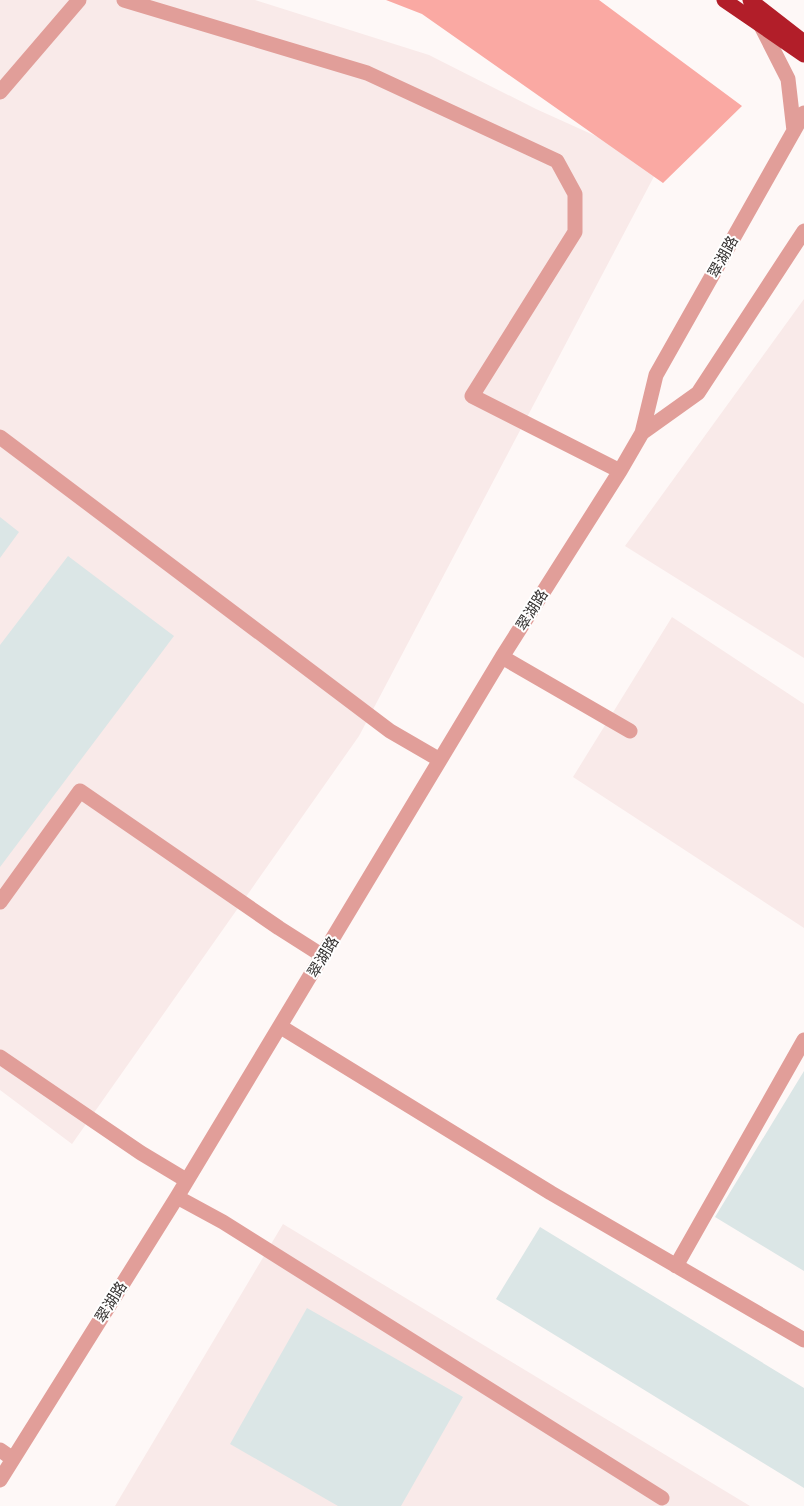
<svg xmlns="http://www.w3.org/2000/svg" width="804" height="1506" font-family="Barlow,'Noto Sans SC',sans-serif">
<rect width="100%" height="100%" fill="#fef8f7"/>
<path fill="#f9eae9" d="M 0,0 L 255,0 L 429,55 L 536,109 L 660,165 L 359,736 L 72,1144 L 0,1090 Z
M 804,299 L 804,658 L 625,546 Z
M 672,617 L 804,704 L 804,928 L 573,777 Z
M 283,1224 L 750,1506 L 115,1506 Z"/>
<path fill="#faa9a3" d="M 386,0 L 599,0 L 742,106 L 663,183 L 422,14 Z"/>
<path fill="#dbe6e6" d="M 0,517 L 19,532 L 0,558 Z
M 68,556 L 174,636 L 0,867 L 0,645 Z
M 804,1071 L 804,1271 L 715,1217 Z
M 540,1227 L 804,1388 L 804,1488 L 496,1299 Z
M 307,1308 L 463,1397 L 401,1506 L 338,1506 L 230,1444 Z"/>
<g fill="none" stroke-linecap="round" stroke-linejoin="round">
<path stroke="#e19e99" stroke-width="15" d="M 124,0 L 367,73 L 557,161 L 575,194 L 575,232 L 472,396 L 620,471
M 758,20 L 788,79 L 794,131
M 0,92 L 79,0
M 642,433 L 698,393 L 804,231
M 0,437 L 390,731 L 440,760
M 502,657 L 630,731
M 0,902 L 80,791 L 279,928 L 323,956
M 281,1027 L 551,1193 L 804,1340
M 0,1057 L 141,1153 L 186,1180
M 177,1197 L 223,1222 L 662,1498
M 676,1266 L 804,1040
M 0,1450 L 13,1459
M 0,1480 L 177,1197 L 502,657 L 620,471 L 642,433 L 656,375 L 804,113"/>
<path stroke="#b21e29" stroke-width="15" d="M 724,0 L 804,55
M 750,0 L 804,42"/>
</g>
<g text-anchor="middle" stroke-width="4" stroke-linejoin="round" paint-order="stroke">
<g font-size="15" fill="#343130" stroke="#fff">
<text transform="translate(723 257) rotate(-61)" y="5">翠湖路</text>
<text transform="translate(532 610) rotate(-58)" y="5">翠湖路</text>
<text transform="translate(323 957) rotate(-59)" y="5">翠湖路</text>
<text transform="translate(111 1302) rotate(-58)" y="5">翠湖路</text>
</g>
</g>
</svg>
